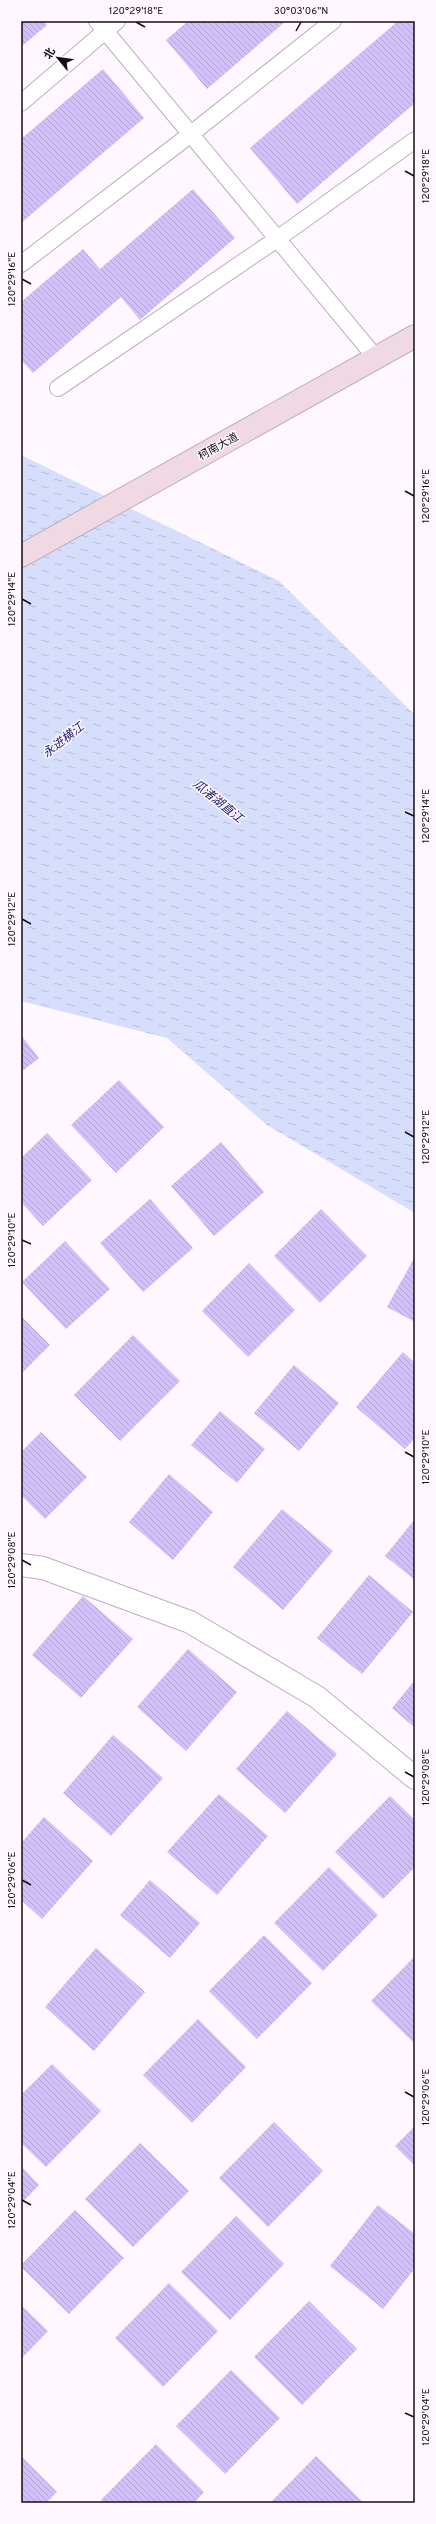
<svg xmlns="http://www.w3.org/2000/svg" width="436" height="2524" font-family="Overpass,'Noto Sans SC',sans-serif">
<defs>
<pattern id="water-ripples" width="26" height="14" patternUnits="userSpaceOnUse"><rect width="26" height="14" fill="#d6defc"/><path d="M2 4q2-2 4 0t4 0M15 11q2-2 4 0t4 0" fill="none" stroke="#b7bdd7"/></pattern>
<pattern id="building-back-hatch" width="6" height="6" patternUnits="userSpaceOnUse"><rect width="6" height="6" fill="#d2c0fb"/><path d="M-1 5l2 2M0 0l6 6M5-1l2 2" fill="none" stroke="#b3a4d6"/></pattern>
</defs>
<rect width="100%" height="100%" fill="#fef7ff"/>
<path fill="url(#water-ripples)" d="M 21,455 L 279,581 L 415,715 L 415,1213 L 267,1125 L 167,1038 L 21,1001 Z"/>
<path fill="url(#building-back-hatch)" d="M 21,21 L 44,21 L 47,25 L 21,47 Z
M 188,21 L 286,21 L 207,89 L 166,40 Z
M 398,21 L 415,21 L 415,103 L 297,204 L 250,148 Z
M 103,69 L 144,118 L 21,223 L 21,139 Z
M 193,189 L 235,238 L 140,320 L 121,297 L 33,373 L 21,360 L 21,302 L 83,249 L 100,269 Z
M 21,1035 L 39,1058 L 21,1072 Z
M 119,1080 L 164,1127 L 116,1173 L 71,1125 Z
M 47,1133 L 92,1180 L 43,1226 L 21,1202 L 21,1158 Z
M 221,1142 L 264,1192 L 214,1236 L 171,1186 Z
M 150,1199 L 193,1248 L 143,1292 L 100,1243 Z
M 321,1209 L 367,1256 L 320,1303 L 274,1256 Z
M 65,1241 L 110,1289 L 66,1329 L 22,1282 Z
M 413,1260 L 415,1261 L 415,1322 L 387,1307 Z
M 249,1263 L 295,1310 L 248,1357 L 202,1311 Z
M 21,1316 L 50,1345 L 21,1374 Z
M 133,1335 L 180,1381 L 120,1441 L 74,1395 Z
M 403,1352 L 415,1363 L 415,1438 L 405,1449 L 356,1407 Z
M 294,1365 L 339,1403 L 299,1451 L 254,1413 Z
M 220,1411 L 265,1449 L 237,1483 L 191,1445 Z
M 41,1432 L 87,1477 L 45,1519 L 21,1495 L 21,1452 Z
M 169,1474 L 213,1512 L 173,1560 L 129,1522 Z
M 282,1509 L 333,1551 L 283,1610 L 233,1567 Z
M 415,1519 L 415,1580 L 385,1556 Z
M 369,1575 L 413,1612 L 362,1674 L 317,1638 Z
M 83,1596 L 133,1639 L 81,1698 L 32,1655 Z
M 188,1649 L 237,1692 L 186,1751 L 137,1707 Z
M 415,1680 L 415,1728 L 392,1708 Z
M 287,1711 L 337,1754 L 285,1813 L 236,1769 Z
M 113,1735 L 163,1778 L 111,1836 L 63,1793 Z
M 219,1794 L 268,1836 L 217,1895 L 167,1852 Z
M 390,1796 L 415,1820 L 415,1867 L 383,1899 L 335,1852 Z
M 44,1817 L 93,1861 L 42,1919 L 21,1900 L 21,1843 Z
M 329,1867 L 378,1915 L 323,1971 L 274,1923 Z
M 150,1880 L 200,1923 L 170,1958 L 120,1915 Z
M 264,1935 L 312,1983 L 257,2039 L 209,1991 Z
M 96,1948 L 145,1992 L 94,2051 L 45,2007 Z
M 415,1956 L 415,2044 L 371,2001 Z
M 198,2019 L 246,2067 L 192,2123 L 143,2075 Z
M 52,2064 L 101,2111 L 46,2167 L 21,2143 L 21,2095 Z
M 274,2122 L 323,2171 L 268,2227 L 219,2178 Z
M 415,2126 L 415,2166 L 395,2146 Z
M 140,2143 L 189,2191 L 133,2247 L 85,2199 Z
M 21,2166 L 39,2185 L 21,2204 Z
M 378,2205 L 415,2234 L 415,2268 L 383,2309 L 330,2266 Z
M 75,2210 L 124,2258 L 69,2314 L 21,2267 L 21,2265 Z
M 236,2216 L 284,2264 L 230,2320 L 181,2272 Z
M 169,2283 L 218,2331 L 163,2387 L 115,2338 Z
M 309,2301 L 357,2349 L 302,2405 L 254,2357 Z
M 21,2305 L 48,2331 L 21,2359 Z
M 231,2370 L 280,2418 L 225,2474 L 176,2426 Z
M 156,2444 L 204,2492 L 194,2503 L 104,2503 L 101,2500 Z
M 21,2456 L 57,2492 L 46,2503 L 21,2503 Z
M 316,2456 L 364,2503 L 270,2503 Z"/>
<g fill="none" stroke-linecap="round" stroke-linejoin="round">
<defs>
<path id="lane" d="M 97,21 L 376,358
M 21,103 L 117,21
M 21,264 L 191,134 L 333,21
M 58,388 L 277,239 L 415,140"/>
<path id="street" d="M 21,1565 L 43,1568 L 190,1622 L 317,1697 L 415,1778"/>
<path id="secondary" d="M 21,556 L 415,336"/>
</defs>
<use href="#lane" stroke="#bcb0bc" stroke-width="18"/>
<use href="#street" stroke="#bcb0bc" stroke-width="24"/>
<use href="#secondary" stroke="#bcb0bc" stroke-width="24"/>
<use href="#lane" stroke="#fff" stroke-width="16"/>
<use href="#street" stroke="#fff" stroke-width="22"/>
<use href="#secondary" stroke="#f1d9e4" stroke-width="22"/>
</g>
<path fill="none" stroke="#130f13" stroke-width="1.5" d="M 136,22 L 145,27M 296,31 L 301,22M 405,171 L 414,176M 22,279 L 31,284M 405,491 L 414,496M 22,599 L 31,604M 405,812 L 414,816M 22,919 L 31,924M 405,1132 L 414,1137M 22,1240 L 31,1244M 405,1452 L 414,1457M 22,1560 L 31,1565M 405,1772 L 414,1777M 22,1880 L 31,1885M 405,2092 L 414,2097M 22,2200 L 31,2205M 405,2413 L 414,2417"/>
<g text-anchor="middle" stroke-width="3" stroke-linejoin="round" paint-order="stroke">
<g font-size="11" fill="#130f13" stroke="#fef7ff">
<text transform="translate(218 446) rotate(-29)" y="4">柯南大道</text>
</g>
<g font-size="12" font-style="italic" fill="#1d2070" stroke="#fef7ff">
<text transform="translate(63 740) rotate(-38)" y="4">永进横江</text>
<text transform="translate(218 801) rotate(39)" y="4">瓜渚湖直江</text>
</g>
</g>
<rect width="436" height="2524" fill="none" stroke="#fef7ff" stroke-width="44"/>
<g transform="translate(58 58) rotate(299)" stroke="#fef7ff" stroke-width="3" paint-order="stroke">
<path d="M0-3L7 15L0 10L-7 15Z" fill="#130f13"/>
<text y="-6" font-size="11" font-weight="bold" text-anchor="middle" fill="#130f13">北</text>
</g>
<rect x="22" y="22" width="392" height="2480" fill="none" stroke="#130f13" stroke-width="1.5"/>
<g font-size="10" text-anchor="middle" fill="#130f13">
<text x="136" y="14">120°29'18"E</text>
<text x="301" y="14">30°03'06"N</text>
<text transform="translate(425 176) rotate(-90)" y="4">120°29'18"E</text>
<text transform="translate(11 279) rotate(-90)" y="4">120°29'16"E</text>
<text transform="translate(425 496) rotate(-90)" y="4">120°29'16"E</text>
<text transform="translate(11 599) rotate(-90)" y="4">120°29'14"E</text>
<text transform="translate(425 816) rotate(-90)" y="4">120°29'14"E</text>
<text transform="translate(11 919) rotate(-90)" y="4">120°29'12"E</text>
<text transform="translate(425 1137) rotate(-90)" y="4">120°29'12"E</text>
<text transform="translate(11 1240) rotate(-90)" y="4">120°29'10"E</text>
<text transform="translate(425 1457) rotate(-90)" y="4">120°29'10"E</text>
<text transform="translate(11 1560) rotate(-90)" y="4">120°29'08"E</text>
<text transform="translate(425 1777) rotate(-90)" y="4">120°29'08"E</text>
<text transform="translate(11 1880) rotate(-90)" y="4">120°29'06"E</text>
<text transform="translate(425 2097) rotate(-90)" y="4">120°29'06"E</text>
<text transform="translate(11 2200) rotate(-90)" y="4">120°29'04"E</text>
<text transform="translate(425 2417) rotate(-90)" y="4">120°29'04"E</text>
</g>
</svg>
